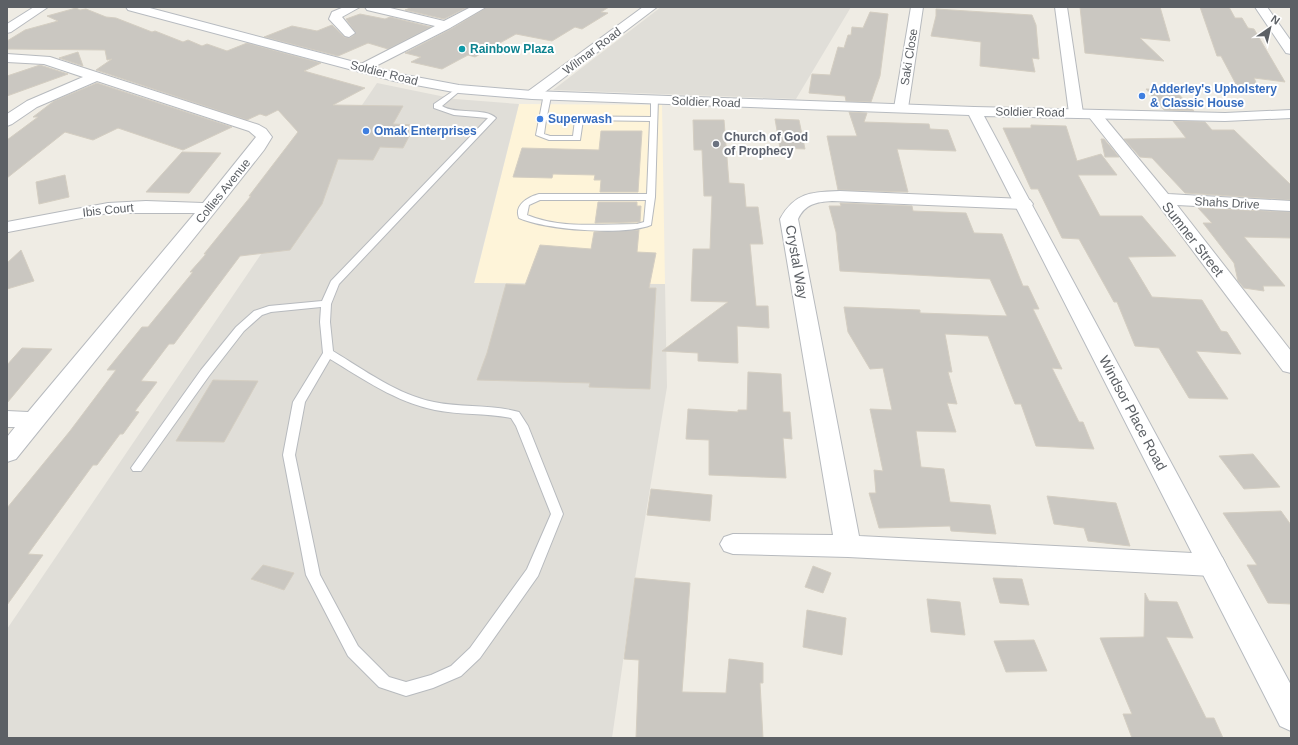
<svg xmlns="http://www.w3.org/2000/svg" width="1298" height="745" font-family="Arial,sans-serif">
<rect width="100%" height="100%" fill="#efece4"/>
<path fill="#fef4d9" d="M 519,104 L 662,105 L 665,284 L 474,284 Z"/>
<path fill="#e0ded8" d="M 661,7 L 851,7 L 796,99 L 553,90 Z
M 377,83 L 455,99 L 519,104 L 474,283 L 665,284 L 667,387 L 635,578 L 612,738 L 7,738 L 7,629 Z"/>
<path fill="#cac7c1" stroke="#d4cec2" d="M 413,7 L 468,7 L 444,19 L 405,10 Z
M 487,7 L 609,7 L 601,12 L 608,13 L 582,29 L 575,27 L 552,41 L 516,34 L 475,57 L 468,55 L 442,69 L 411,62 L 421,57 L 405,53 L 451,29 Z
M 1080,7 L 1160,7 L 1170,41 L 1140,38 L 1164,61 L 1085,53 Z
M 1200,7 L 1229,7 L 1235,18 L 1242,18 L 1248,28 L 1254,29 L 1285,82 L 1254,78 L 1259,89 L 1238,88 L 1221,56 L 1217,56 Z
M 76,8 L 80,10 L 86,9 L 106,17 L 116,18 L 152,32 L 155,31 L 183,42 L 188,40 L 202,46 L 207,44 L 227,51 L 247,43 L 321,63 L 304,71 L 365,88 L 333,105 L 403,106 L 393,124 L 415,125 L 403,148 L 380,147 L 373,160 L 338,159 L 322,204 L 290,250 L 240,256 L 174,344 L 169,344 L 141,381 L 157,382 L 135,411 L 139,412 L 123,434 L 120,434 L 97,465 L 93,465 L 28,554 L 43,555 L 7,605 L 7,508 L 70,431 L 116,370 L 107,370 L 142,327 L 148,327 L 193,272 L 190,272 L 206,254 L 204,254 L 251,196 L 249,196 L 298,132 L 278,110 L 266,116 L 260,114 L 247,120 L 96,70 L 112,59 L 107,60 L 105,50 L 7,49 L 7,41 L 25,30 L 58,21 L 47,16 Z
M 936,9 L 1032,15 L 1036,25 L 1039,59 L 1032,58 L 1035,72 L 980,66 L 981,42 L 931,36 L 936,16 Z
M 870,12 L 888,14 L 880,76 L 871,102 L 846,101 L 845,96 L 809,93 L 812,74 L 830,75 L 838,47 L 844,48 L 848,35 L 851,35 L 852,27 L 863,28 Z
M 360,14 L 385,19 L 390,17 L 431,27 L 388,49 L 368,43 L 338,56 L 264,37 L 292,26 L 317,31 L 332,25 L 344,37 L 350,38 L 356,33 L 346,19 Z
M 78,52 L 83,66 L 59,58 Z
M 40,65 L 68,74 L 7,96 L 7,76 Z
M 97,83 L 232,127 L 183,150 L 118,128 L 93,140 L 65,132 L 7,178 L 7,140 L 38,117 L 33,117 L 54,101 Z
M 1146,89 L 1175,90 L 1194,111 L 1164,110 Z
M 849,112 L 867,113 L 864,122 L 929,124 L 930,129 L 948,130 L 956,151 L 897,149 L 908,192 L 838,190 L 827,136 L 857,136 Z
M 775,119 L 799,120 L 805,149 L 780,148 Z
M 693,120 L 724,120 L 729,183 L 744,184 L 746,207 L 758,207 L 763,244 L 750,244 L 756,306 L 768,306 L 769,328 L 737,326 L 738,363 L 698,361 L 698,353 L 662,351 L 728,302 L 691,301 L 693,249 L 710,249 L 712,196 L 704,196 L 702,150 L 694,150 Z
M 1173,121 L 1205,122 L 1212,130 L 1234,130 L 1291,185 L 1291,200 L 1185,193 L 1152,158 L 1140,157 L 1124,139 L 1186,138 Z
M 1031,125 L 1066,126 L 1077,161 L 1101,154 L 1117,175 L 1078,175 L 1100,216 L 1142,216 L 1176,256 L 1128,257 L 1152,297 L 1202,300 L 1221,331 L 1227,332 L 1241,354 L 1196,351 L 1228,399 L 1189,398 L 1159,348 L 1135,346 L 1117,302 L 1114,302 L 1079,239 L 1062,238 L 1038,189 L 1031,189 L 1003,128 L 1031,128 Z
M 601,131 L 642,131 L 638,192 L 600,192 L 601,180 L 594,180 L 595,175 L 553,174 L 552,178 L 513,177 L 522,148 L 599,150 Z
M 1101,139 L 1104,139 L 1119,157 L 1105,157 Z
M 182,152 L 221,153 L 189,193 L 146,192 Z
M 65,175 L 69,197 L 39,204 L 36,182 Z
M 598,202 L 637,202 L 637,206 L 641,206 L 640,222 L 595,223 Z
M 840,203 L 912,206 L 913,211 L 966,213 L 974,233 L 1002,234 L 1023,286 L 1028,286 L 1039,309 L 1033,309 L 1062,369 L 1052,368 L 1079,422 L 1083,422 L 1094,449 L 1036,446 L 1021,404 L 1015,404 L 988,336 L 945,334 L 952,372 L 948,372 L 957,404 L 947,403 L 956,432 L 916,431 L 921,467 L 944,469 L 950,502 L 990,505 L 996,534 L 951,531 L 950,526 L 879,528 L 869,493 L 876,493 L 874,470 L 883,471 L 870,409 L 892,410 L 883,368 L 870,369 L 848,332 L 844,307 L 920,310 L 920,313 L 1007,316 L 990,279 L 840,271 L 836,232 L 829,206 L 841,206 Z
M 1198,208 L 1291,212 L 1291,238 L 1244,237 L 1285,286 L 1263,286 L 1264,291 L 1244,288 L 1238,281 L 1234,263 L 1203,223 L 1212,223 Z
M 639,230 L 637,252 L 656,253 L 649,288 L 656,288 L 650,389 L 589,387 L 590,383 L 477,380 L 487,353 L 506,284 L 525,285 L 540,245 L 591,249 L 594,232 Z
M 21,250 L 34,281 L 7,289 L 7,263 Z
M 22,348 L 52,349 L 7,403 L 7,365 Z
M 748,372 L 781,374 L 783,412 L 790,412 L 792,439 L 783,438 L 786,478 L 709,475 L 709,440 L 686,439 L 688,409 L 738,412 L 738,410 L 747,410 Z
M 213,380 L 258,381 L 224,442 L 176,441 Z
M 1253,454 L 1280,487 L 1244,489 L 1219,456 Z
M 651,489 L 712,495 L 710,521 L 647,515 Z
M 1047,496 L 1116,503 L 1130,546 L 1088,541 L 1084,528 L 1054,524 Z
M 1281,511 L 1291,525 L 1291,604 L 1268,603 L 1247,565 L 1257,565 L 1223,513 Z
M 263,565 L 294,573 L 284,590 L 251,579 Z
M 813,566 L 831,573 L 823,593 L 805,587 Z
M 635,578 L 690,583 L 682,692 L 726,693 L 729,659 L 763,663 L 763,683 L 760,683 L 763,738 L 636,738 L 639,660 L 624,659 Z
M 993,578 L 1022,579 L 1029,605 L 1000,603 Z
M 1145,593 L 1149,601 L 1177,602 L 1193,638 L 1166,637 L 1206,718 L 1214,718 L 1223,738 L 1132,738 L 1123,714 L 1132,714 L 1100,638 L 1144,637 Z
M 927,599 L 960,602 L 965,635 L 931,632 Z
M 807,610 L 846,618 L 842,655 L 803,647 Z
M 1034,640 L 1047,671 L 1006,672 L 994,641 Z"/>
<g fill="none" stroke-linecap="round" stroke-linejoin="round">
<defs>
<path id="lane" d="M 459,87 L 461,88 L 461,90 L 442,106 C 456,115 485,107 496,118 L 339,284 L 331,304 L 330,322 L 333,351 C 364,370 398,395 434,402 C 462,408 491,404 519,412 L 528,426 L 563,514 L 538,576 L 480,658 L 461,676 L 433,688 L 406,696 L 379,687 L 348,656 L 306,575 L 283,455 L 293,402 L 323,353 L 320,322 L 321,307 L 271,312 L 262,315 L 244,331 L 209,376 L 141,471 L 133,471 L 131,468 L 201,370 L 236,327 L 254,311 L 269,306 L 322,301 L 331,281 L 488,118 L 454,115 L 434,108 L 434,104 ZM 330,359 C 363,379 396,402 435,410 C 460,415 486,413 511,418 L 516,426 L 551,514 L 527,569 L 470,648 L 451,666 L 431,675 L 406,682 L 389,677 L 358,646 L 320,575 L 295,455 L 305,402 Z
M 544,94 L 551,96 L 547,116 L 651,117 L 651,100 L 658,98 L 655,197 L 651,225 C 624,236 547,230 519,218 C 514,205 528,197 539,194 L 647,194 L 650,121 L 583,120 L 580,140 L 549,140 L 536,135 ZM 546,120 L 575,120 L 573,136 L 550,136 L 544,134 ZM 540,200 L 646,200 L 644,222 L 637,224 C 601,224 560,229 527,215 L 529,205 Z"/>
<path id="street" d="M 34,7 L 48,7 L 11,32 L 7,33 L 7,24 Z
M 344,7 L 360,7 L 342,17 L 355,33 L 349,37 L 345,36 L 329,19 L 332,12 Z
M 365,7 L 386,7 L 444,21 L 471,7 L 486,7 L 450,28 L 364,72 L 359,71 L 357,68 L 359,65 L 435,26 L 367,10 Z
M 643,7 L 657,7 L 537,98 L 527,98 L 525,95 L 527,92 Z
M 911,7 L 923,7 L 908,108 L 906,111 L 896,111 L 894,108 Z
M 1055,7 L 1067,7 L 1083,113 L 1081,116 L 1071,116 L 1069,113 Z
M 7,54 L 50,57 L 259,125 L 266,129 L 272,137 L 264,150 L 215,212 L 16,459 L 7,462 L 7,437 L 15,427 L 7,427 L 7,411 L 28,412 L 195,213 L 108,213 L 8,232 L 7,222 L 108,203 L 146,201 L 203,203 L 256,137 L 249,131 L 97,81 L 37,107 L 12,124 L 7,126 L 7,114 L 27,101 L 83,77 L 44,64 L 7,62 Z
M 1094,110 L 1099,111 L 1168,194 L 1291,201 L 1291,211 L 1177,205 L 1291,351 L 1291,373 L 1283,371 L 1157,203 L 1089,117 L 1087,114 L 1089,111 Z
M 840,191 L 1024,199 L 1030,200 L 1033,204 L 1030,208 L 1024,209 L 832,201 C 816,202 805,204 798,219 L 859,536 L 1212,554 L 1222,557 L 1226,565 L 1222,573 L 1212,576 L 848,557 L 733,554 L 724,551 L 720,544 L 724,537 L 733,534 L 833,535 L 780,219 C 795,192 812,192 840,191 Z"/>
<path id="secondary" d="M 126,7 L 146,7 L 400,74 L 459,85 L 532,91 L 974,107 L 1225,113 L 1291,110 L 1291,118 L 1225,121 L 984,116 L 1291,685 L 1291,731 L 1280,726 L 969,115 L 532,99 L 459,93 L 394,81 L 128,10 Z
M 1255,7 L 1267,7 L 1291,41 L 1291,54 L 1286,53 Z"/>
</defs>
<use href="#lane" stroke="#b7babe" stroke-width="2"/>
<use href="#street" stroke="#b7babe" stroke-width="2"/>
<use href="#secondary" stroke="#b7bbc0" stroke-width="2"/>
<use href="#lane" fill="#fff" fill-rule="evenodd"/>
<use href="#street" fill="#fff" fill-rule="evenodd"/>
<use href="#secondary" fill="#fff" fill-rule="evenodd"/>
</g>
<circle fill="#0f9aa8" stroke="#fff" stroke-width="1.5" cx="462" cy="49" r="4"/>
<g fill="#3f7fe0" stroke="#fff" stroke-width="1.5">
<circle cx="1142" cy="96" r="4"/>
<circle cx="540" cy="119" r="4"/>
<circle cx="366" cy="131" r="4"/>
</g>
<circle fill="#6b7280" stroke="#fff" stroke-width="1.5" cx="716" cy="144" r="4"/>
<g text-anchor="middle" stroke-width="4" stroke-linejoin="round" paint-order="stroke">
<g font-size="12" font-weight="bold" fill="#0d838f" stroke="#fff" text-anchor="start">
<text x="470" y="53">Rainbow Plaza</text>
</g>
<g font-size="12" fill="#5c6065" stroke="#fff">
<text transform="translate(592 51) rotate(-37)" y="4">Wilmar Road</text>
<text transform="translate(909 57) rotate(-81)" y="4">Saki Close</text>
<text transform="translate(384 73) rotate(14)" y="4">Soldier Road</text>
<text transform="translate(706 102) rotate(2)" y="4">Soldier Road</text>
<text transform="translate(1030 112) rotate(1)" y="4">Soldier Road</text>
<text transform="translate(223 191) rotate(-51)" y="4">Collies Avenue</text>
<text transform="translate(1227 203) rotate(3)" y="4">Shahs Drive</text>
<text transform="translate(108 210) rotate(-6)" y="4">Ibis Court</text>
</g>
<g font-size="12" font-weight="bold" fill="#366cbe" stroke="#fff" text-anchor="start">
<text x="1150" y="93">Adderley's Upholstery<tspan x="1150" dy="14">&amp; Classic House</tspan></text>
<text x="548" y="123">Superwash</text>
<text x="374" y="135">Omak Enterprises</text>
</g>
<g font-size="12" font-weight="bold" fill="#5b616d" stroke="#fff" text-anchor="start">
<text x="724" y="141">Church of God<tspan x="724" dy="14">of Prophecy</tspan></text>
</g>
<g font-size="14" fill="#5c6065" stroke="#fff">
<text transform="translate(1193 239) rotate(52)" y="5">Sumner Street</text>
<text transform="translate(797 262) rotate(80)" y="5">Crystal Way</text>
<text transform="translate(1133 413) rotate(62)" y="5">Windsor Place Road</text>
</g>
</g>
<rect width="1298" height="745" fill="none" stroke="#5c6065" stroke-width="16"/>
<g transform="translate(1270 28) rotate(34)" stroke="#ffffff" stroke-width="3" paint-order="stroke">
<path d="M0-3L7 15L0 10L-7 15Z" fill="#5c6065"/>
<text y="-6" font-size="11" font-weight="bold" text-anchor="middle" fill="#5c6065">N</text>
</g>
</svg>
